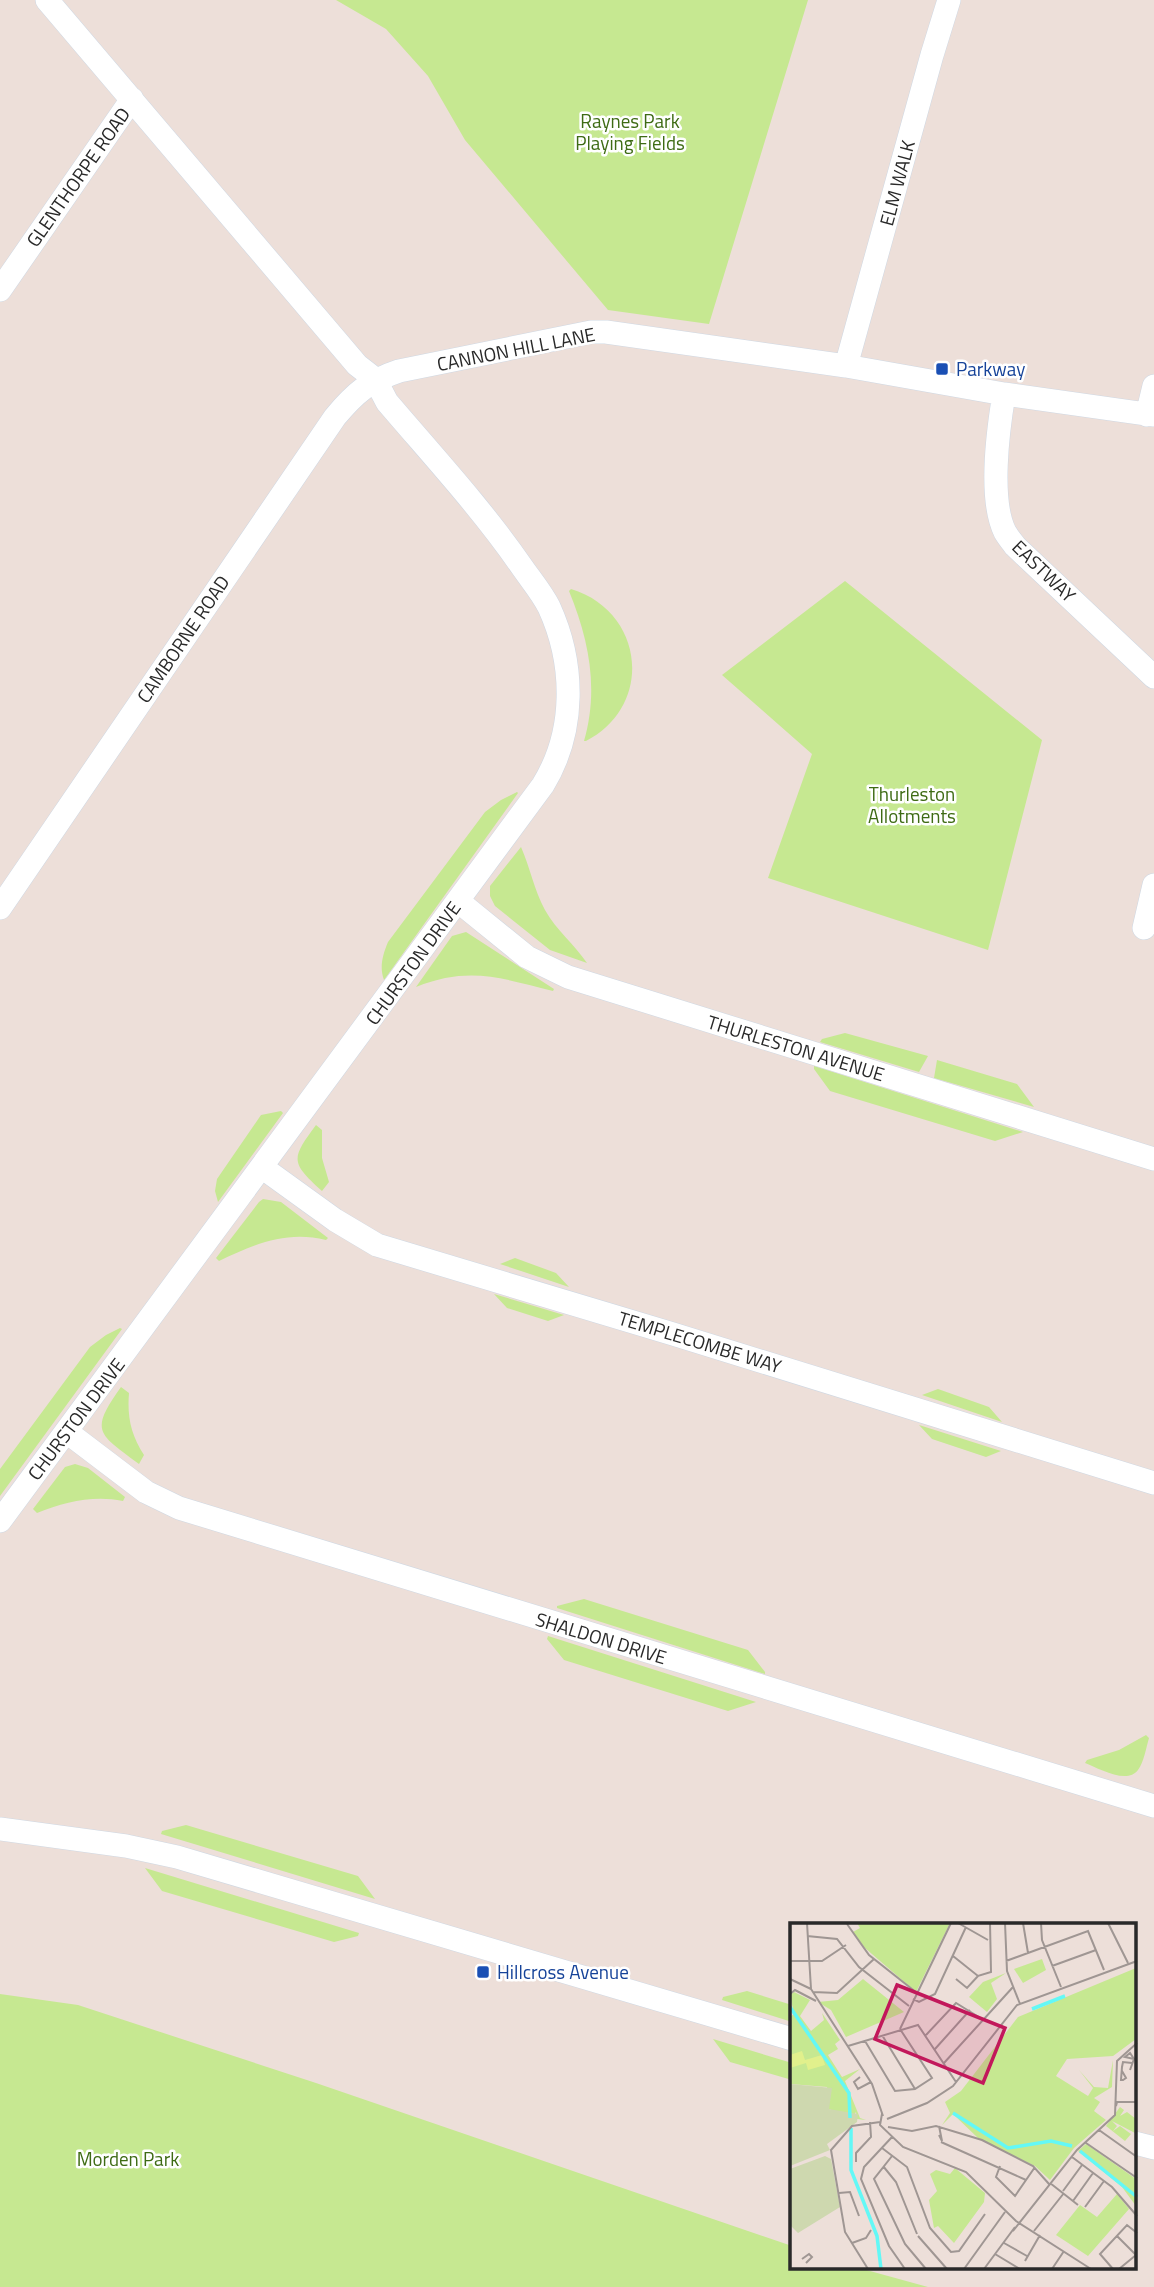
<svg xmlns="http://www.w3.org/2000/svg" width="1154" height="2287" font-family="'Titillium Web',sans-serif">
<rect width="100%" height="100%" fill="#eddfd9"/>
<path fill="#c6e891" d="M 336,0 L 808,0 L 709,324 L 608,310 L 465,140 L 428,76 L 386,29 Z
M 845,581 L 1042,740 L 988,950 L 768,878 L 812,754 L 722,675 Z
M 571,589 C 644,611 655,705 586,741 L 584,741 C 599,689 589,640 569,591 Z
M 517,792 L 518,793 L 384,980 C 379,967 383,954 388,942 L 485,812 L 501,800 Z
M 521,847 C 530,867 534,890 545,910 C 556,930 575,945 587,963 L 550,950 L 495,906 L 490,896 L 490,886 Z
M 466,932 L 554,989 L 553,991 C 501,978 469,966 416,987 L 452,936 Z
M 845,1033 L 928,1056 L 919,1072 L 820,1042 L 822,1039 Z
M 937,1060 L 1017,1084 L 1034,1107 L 934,1078 Z
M 814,1066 L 1023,1132 L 995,1141 L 830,1091 L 814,1069 Z
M 281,1111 L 283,1113 L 218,1202 L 215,1191 L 217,1179 L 261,1115 Z
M 316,1125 L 322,1130 L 322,1158 L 329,1182 L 322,1191 C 290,1162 291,1159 316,1125 Z
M 263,1199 L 281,1202 L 328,1238 L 326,1240 C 287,1230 254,1244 219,1261 L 216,1258 L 259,1202 Z
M 515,1258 L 556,1273 L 569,1287 L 500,1264 Z
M 494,1294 L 564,1315 L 548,1321 L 507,1308 Z
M 120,1328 L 122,1329 L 0,1496 L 0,1469 L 90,1347 L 106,1335 Z
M 121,1387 L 129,1393 C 127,1417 131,1435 144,1455 L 139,1464 C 98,1433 89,1432 121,1387 Z
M 938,1389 L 989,1407 L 1002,1422 L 922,1395 Z
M 919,1425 L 1001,1451 L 986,1457 L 932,1439 Z
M 75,1464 L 88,1468 L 125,1497 L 123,1501 C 93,1495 65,1502 37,1513 L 33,1509 L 65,1467 Z
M 584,1599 L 748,1650 L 765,1672 L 765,1674 L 557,1608 L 557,1606 Z
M 548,1636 L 756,1702 L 728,1711 L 564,1660 L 547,1639 Z
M 1146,1735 L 1149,1738 C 1146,1748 1144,1762 1138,1770 C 1127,1785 1098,1768 1085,1763 L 1087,1760 L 1119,1750 Z
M 186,1825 L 358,1876 L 375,1899 L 161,1834 L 162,1831 Z
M 145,1868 L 359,1933 L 358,1936 L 334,1942 L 162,1891 Z
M 747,1991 L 792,2005 L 792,2022 L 722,2000 L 723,1997 Z
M 0,1994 L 78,2005 L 316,2083 L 792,2246 L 792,2268 L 859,2268 L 928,2287 L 0,2287 Z
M 713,2039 L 792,2063 L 792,2080 L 730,2062 Z"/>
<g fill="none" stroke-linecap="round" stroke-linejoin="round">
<defs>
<path id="minor" d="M 0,290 L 132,99
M 846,366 L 932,55 L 949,0
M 1004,394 C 998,430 989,500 1005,532 C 1008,537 1012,542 1015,546 L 1154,677
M 1147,415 L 1154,386
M 458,901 L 527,957 L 568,977 L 1154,1159
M 0,908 L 335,417 C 355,393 369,381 399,371 L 591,332 L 606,332 L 846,366 L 1004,394 L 1154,415
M 1144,928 L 1154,885
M 263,1168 L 335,1220 L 377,1245 L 673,1334 L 1154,1483
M 67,1432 L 146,1492 L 179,1508 L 1154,1806
M 0,1521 L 543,785 C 576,731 575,664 549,607 C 542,593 531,580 522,567 C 482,509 433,456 387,402 L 375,379 L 357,365 L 47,0
M 0,1829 L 126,1846 L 177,1857 L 792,2039
M 1135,2143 L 1154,2148"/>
</defs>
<use href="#minor" stroke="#cfd8e3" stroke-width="24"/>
<use href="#minor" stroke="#fff" stroke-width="23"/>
</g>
<g fill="#1a4fb4" stroke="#fff" stroke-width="2.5">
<rect x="935" y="362" width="14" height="14" rx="3.5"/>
<rect x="476" y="1965" width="14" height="14" rx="3.5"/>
</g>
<g text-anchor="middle" stroke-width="5" stroke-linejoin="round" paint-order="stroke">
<g font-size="19" fill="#3e6b14" stroke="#fff">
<text x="630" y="128">Raynes Park<tspan x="630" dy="22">Playing Fields</tspan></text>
<text x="912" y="801">Thurleston<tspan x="912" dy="22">Allotments</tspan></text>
<text x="128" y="2166">Morden Park</text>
</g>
<g font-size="19" fill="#292929" stroke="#fff">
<text transform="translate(78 177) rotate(-55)" y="7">GLENTHORPE ROAD</text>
<text transform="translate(897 183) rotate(-75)" y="7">ELM WALK</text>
<text transform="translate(516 349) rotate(-11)" y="7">CANNON HILL LANE</text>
<text transform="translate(1044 571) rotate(44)" y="7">EASTWAY</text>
<text transform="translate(183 639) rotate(-56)" y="7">CAMBORNE ROAD</text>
<text transform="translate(413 963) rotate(-54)" y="7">CHURSTON DRIVE</text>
<text transform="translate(796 1048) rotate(17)" y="7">THURLESTON AVENUE</text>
<text transform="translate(700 1342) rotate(17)" y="7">TEMPLECOMBE WAY</text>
<text transform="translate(76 1419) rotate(-53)" y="7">CHURSTON DRIVE</text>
<text transform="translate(601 1638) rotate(17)" y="7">SHALDON DRIVE</text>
</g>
<g font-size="19" fill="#164399" stroke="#fff" text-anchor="start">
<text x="956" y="376">Parkway</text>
<text x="497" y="1979">Hillcross Avenue</text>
</g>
</g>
<g transform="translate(790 1923)">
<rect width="346" height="346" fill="#eddfd9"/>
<path d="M 67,0 L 160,0 L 126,69 L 75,25 L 63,9 L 70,5 ZM 252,36 L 256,47 L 233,60 L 224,46 ZM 346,45 L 346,116 L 323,133 L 277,136 L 266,153 L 298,173 L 303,165 L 289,147 L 304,164 L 318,165 L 323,137 L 322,164 L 304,175 L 310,179 L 304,188 L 316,197 L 284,225 L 260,257 L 245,243 L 188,215 L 163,191 L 152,202 L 160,190 L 155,179 L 171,168 L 228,94 ZM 216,50 L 201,60 L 207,76 L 197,89 L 179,74 L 193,59 ZM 73,56 L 114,89 L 56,114 L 41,87 L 28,79 L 48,77 ZM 4,69 L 20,77 L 10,93 L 21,108 L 34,97 L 32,90 L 50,117 L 45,121 L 48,126 L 38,132 L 52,154 L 70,146 L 55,158 L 70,195 L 76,197 L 67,196 L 66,189 L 62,195 L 39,186 L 37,164 L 0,161 L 0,94 L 4,91 L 0,72 ZM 330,184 L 334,187 L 330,193 L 337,189 L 346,196 L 345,210 L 322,198 L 327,203 L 323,208 L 330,203 L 341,211 L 335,218 L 316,203 ZM 296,221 L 346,256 L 346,283 L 332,264 L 288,228 ZM 165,245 L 195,270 L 194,279 L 164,320 L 148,303 L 144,305 L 139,277 L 147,268 L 140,251 L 146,247 L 160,251 ZM 327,271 L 339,286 L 298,333 L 266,312 L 290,282 L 307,294 Z" fill="#c6e891"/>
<path d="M 0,161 L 42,165 L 39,186 L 68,191 L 67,199 L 37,221 L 40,227 L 0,243 ZM 35,233 L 41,236 L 50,284 L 8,310 L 0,302 L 0,246 Z" fill="#ced8af"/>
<path d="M 12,128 L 15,137 L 32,132 L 35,142 L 18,147 L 16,140 L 0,145 L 0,132 Z" fill="#e1f08c"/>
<path fill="none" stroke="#63f8f6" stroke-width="3.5" d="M 0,84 L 59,170 L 60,195M 242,86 L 275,73M 163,190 L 218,225 L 261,218 L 282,223M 61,205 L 61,247 L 87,313 L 91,346M 290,228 L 347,274"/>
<path fill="none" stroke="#9f9693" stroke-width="2" d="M 17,0 L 21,66 L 82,161 L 93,193M 168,0 L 198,17M 215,0 L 217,48 L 230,81M 233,0 L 238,30M 251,0 L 252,17 L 271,64M 318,0 L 338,40M 57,1 L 79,32 L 127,70M 17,13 L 47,16 L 69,44 L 119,83M 163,33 L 188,53 L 201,49 L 200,0M 0,38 L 32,38 L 56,22M 216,38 L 298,8 L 314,47M 262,43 L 306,27M 0,56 L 21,66M 166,56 L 177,65 L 188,53M 23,69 L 47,70 L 84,36M 0,71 L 5,67 L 26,78M 123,76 L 129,79 L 145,71 L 176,4M 110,106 L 161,0M 92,112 L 125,166M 136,112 L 166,80 L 192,96M 75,118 L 105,168 L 125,166 L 142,155 L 110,106M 58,123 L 128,102 L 166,159M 145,126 L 180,87M 154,140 L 223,64M 340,147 L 344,136 L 340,130 L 335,134 L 344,136M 332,148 L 336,155 L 333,157 L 331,157 L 332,144 L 333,139 L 342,140M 70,154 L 64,159 L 68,166 L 81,159M 326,183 L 327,179 L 347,179M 92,191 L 90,202 L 113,224 L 176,249 L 226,298 L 301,346M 97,196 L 137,180 L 163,163 L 227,82 L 347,38M 98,204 L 122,208 L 146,203 L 192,217 L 243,243 L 259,261M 309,207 L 347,234M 149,212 L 152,218 L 149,203M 102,214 L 74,244 L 71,256 L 99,323 L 115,346M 151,219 L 236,257M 296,220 L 347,255M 92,225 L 117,244 L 140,305 L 161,329 L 169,328 L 195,291M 102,233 L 84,256 L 115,321 L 136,346M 282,234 L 322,264 L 347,293M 66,239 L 66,230 L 81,214 L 80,199M 93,243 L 106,259 L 127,311M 210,243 L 206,254 L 225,273 L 245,244M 260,260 L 288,282M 273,268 L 292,242M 49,270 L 60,269 L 69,293M 283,278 L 303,250M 295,284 L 314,258M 223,308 L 287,227 L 325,192 L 327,138 L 347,120M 244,308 L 274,270M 128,313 L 157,346M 327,313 L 346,332M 62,320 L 76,315 L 81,307M 214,320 L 237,333M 205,331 L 230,346M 12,336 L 19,331 L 22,334 L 16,340M 235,338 L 250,312M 78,346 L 55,309 L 41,227 L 62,203 L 90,199M 174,346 L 215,289M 194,346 L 225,304M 262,346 L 274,328M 323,346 L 310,331 L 337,302 L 347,310M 329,346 L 346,332"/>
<path fill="#c2185b" fill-opacity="0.15" stroke="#c2185b" stroke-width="3.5" d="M 107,62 L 215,105 L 193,160 L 85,116 Z"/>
<rect width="346" height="346" fill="none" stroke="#292929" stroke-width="3.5"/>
</g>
</svg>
